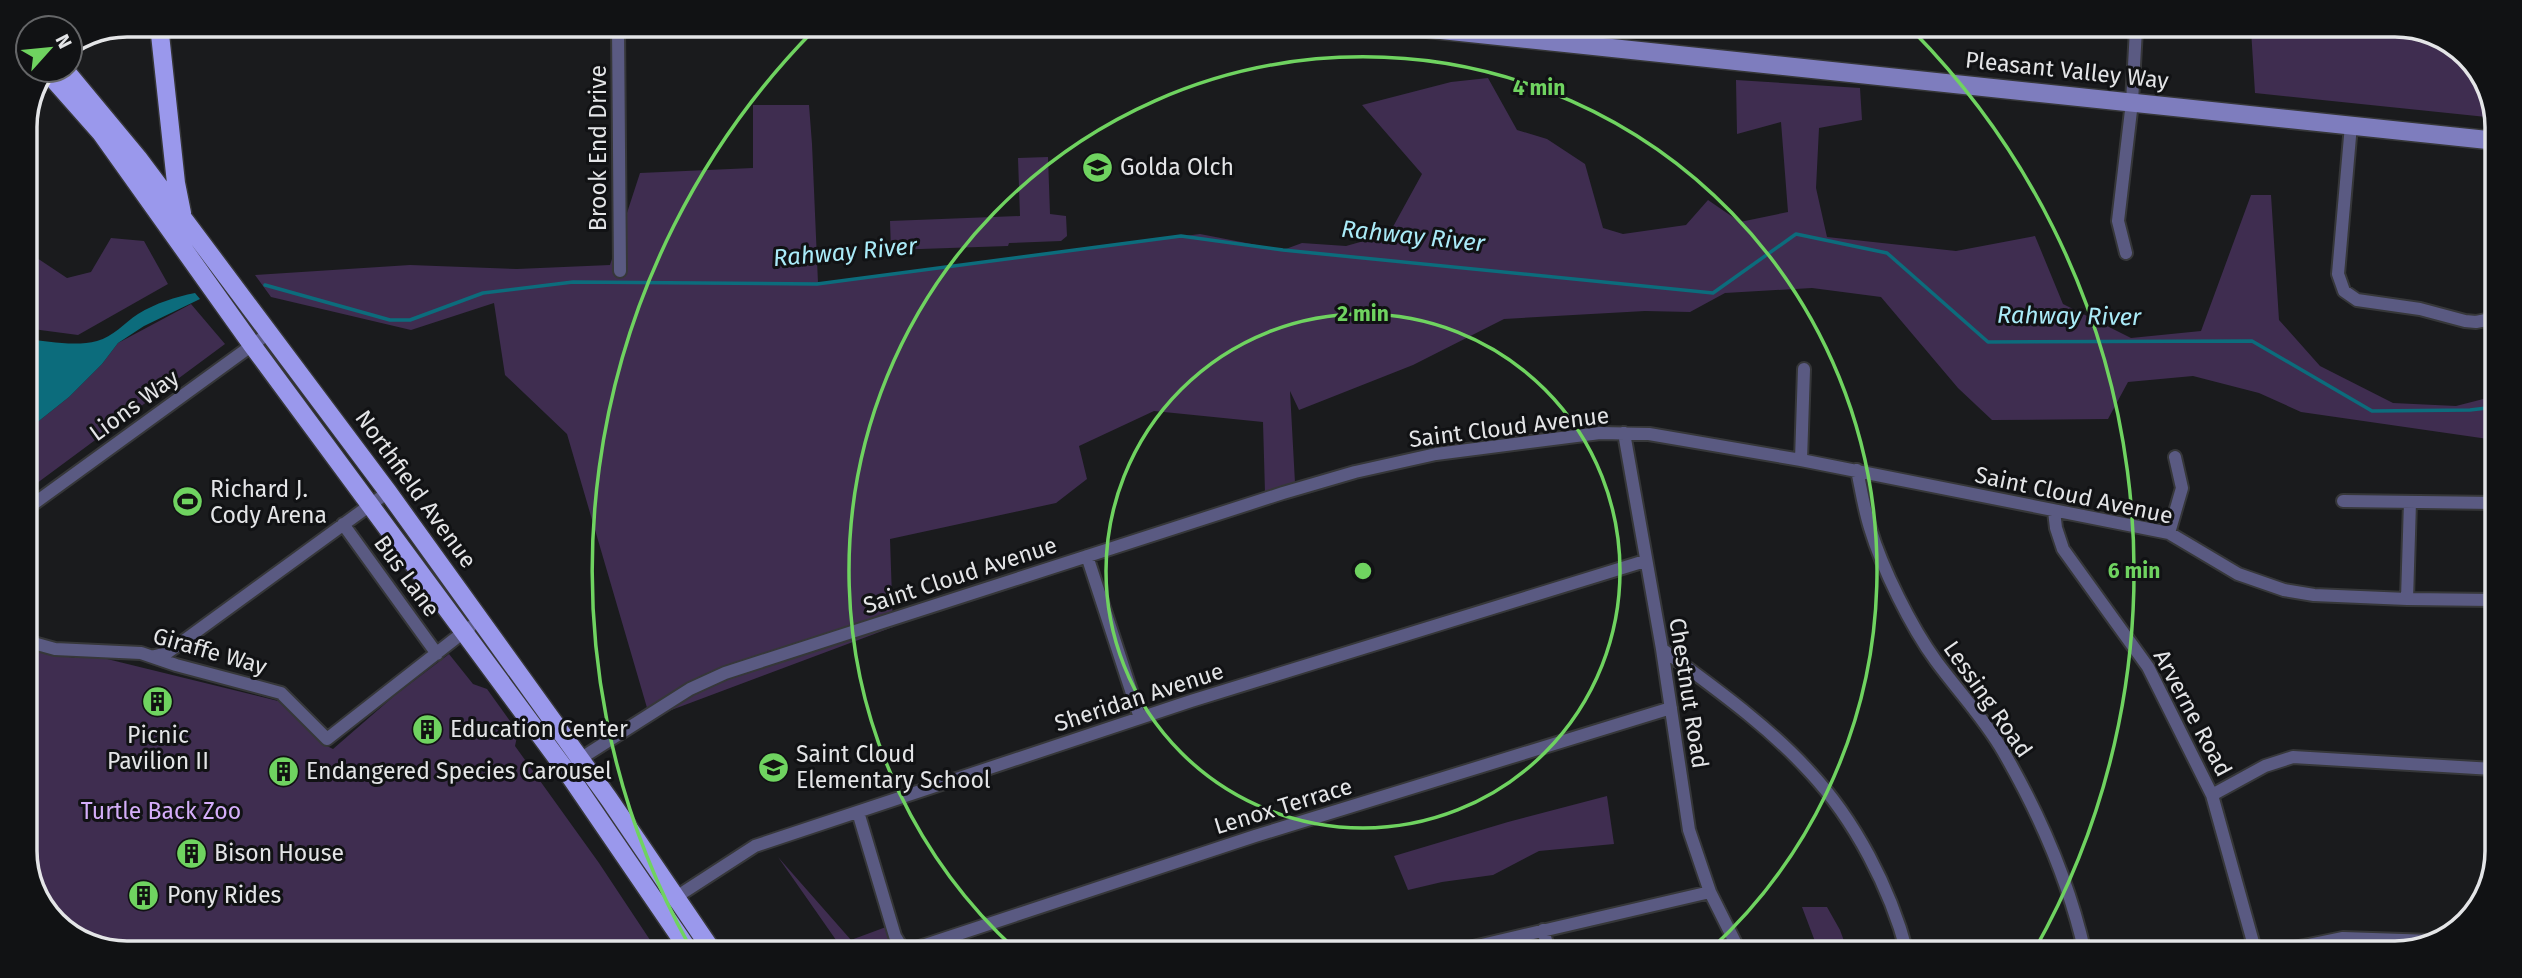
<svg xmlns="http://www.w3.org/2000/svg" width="2522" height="978" font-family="'Fira Sans',sans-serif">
<rect width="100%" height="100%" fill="#1a1b1d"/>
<path fill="#3f2d50" d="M 2251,30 L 2428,30 L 2476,64 L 2496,118 L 2255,93 Z
M 1488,78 L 1517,130 L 1547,139 L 1585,164 L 1603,228 L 1623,234 L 1686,225 L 1708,200 L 1740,222 L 1788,212 L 1781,122 L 1737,134 L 1736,80 L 1860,88 L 1862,120 L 1819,128 L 1816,188 L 1827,237 L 1956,251 L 2035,236 L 2063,304 L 2131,338 L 2201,331 L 2251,195 L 2271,195 L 2279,320 L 2320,366 L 2393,403 L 2456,406 L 2495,396 L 2495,440 L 2301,412 L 2259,393 L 2193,376 L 2128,382 L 2108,419 L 1992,420 L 1958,388 L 1881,297 L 1812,288 L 1725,293 L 1690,312 L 1645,311 L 1504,319 L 1413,365 L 1299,410 L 1290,391 L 1295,483 L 1265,493 L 1263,422 L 1154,411 L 1079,446 L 1087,479 L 1056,503 L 890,539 L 893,627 L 650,718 L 567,434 L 505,375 L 494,303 L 411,330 L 271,297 L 255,275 L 410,265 L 517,269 L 610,265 L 640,173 L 753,168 L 753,105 L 809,105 L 812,144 L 818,283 L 1200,234 L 1283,250 L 1302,243 L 1346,246 L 1389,234 L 1422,174 L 1362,105 L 1451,82 Z
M 1048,157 L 1050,214 L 1066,216 L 1067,236 L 1061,241 L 1009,243 L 1008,246 L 891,250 L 890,221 L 1020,216 L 1018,158 Z
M 111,238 L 144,241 L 168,284 L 78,335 L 25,328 L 25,250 L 67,278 L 91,272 Z
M 191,304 L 225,344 L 25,492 L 25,432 L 69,397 L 102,364 L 118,343 Z
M 25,634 L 39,651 L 74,658 L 103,658 L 278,701 L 323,744 L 333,749 L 394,696 L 449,654 L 473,684 L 487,689 L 518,732 L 515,746 L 599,863 L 656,949 L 94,948 L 46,914 L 25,858 Z
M 1607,796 L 1614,844 L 1539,851 L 1493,875 L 1442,882 L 1408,890 L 1394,856 L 1508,822 Z
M 778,857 L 851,940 L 886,927 L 893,950 L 843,950 Z
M 1802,907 L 1827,907 L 1840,930 L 1848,952 L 1819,952 Z"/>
<path fill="#0c6c7c" d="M 195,293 L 200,299 L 144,326 L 118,343 L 102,364 L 69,397 L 25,432 L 25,339 C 47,341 75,347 97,341 C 113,337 124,323 138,314 C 156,303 175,297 195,293 Z"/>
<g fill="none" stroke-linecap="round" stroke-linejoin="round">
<path stroke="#0c6c7c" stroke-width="3.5" d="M 265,285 L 390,320 L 410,320 L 483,293 L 573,282 L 817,284 L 1181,236 L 1283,250 L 1713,293 L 1796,234 L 1887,253 L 1988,342 L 2252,341 L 2372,411 L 2470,410 L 2495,407"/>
<defs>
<path id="street" d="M 618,26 L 620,271
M 2351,125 L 2338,274 L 2344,291 L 2357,300 L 2420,309 L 2465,321 L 2476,322 L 2486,320
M 2126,253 L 2118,221 L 2132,102 L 2136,29
M 1624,433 L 1662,649 L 1689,830 L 1710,892 L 1740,952
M 1801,460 L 1804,369
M 1857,470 C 1861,489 1864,509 1870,528 C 1882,568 1911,627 1936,661 C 1958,691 1984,718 2003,751 C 2040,815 2069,881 2085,953
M 2343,501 L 2495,503
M 25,510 L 269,333
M 2054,511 L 2056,528 L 2063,549 L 2148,667 L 2212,795 L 2256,953
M 343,524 L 437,654
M 2169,533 L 2182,488 L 2175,457
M 1087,556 L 1140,718
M 2407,599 L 2410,502
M 37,644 L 55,649 L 141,653 L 176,665 L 281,693 L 327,739 L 470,627
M 1662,649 C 1713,687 1766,724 1809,771 C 1855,820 1890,888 1907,952
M 155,656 L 167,653 L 388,492
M 575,762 L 690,689 L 725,673 L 1283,493 L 1355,472 L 1436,454 L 1600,433 L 1649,434 L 1801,460 L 2169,533 L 2238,574 L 2284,590 L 2314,595 L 2407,599 L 2494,600
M 2212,795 L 2265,766 L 2293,757 L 2493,769
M 858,812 L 895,936 L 901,946 L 907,950
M 670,901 L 755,846 L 1191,701 L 1645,561
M 1543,930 L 1549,951
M 910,950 L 1255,836 L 1671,708
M 1456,951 L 1710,892
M 2270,953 L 2343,938 L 2432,941"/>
<path id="secondary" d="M 1422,28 L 2497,141"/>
<path id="primary" d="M 159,25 L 176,183 L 182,213
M 65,70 L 138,158 L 388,492 L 609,799 L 711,949
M 47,72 L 101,133 L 252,345 L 565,769 L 688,949"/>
</defs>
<use href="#street" stroke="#363739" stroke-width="16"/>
<use href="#secondary" stroke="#363739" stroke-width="21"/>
<use href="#primary" stroke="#363739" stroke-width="21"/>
<use href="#street" stroke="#5a5a82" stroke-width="12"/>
<use href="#secondary" stroke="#7e7dbe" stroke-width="18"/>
<use href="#primary" stroke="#9a98ec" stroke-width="18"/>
</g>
<g fill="none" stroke="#6fd360" stroke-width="3.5">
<circle cx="1363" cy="571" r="257"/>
<path d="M1016 950A514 514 0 1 1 1710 950"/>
<path d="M689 945A771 771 0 0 1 813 31M1913 31A771 771 0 0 1 2034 951"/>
</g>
<defs>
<symbol id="school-disc" viewBox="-11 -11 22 22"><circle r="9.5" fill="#6fd360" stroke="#111214"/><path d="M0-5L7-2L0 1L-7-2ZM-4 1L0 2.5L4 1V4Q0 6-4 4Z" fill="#111"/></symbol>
<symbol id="stadium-disc" viewBox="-11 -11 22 22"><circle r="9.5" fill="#6fd360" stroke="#111214"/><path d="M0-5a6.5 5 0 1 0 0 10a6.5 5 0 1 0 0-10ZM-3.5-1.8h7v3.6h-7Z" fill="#111"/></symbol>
<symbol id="building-disc" viewBox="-11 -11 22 22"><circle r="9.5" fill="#6fd360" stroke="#111214"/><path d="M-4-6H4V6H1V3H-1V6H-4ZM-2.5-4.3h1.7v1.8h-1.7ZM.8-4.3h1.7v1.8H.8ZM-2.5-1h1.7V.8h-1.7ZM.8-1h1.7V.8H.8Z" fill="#111"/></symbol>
</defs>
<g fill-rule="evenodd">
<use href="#school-disc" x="1080" y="150" width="35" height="35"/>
<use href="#stadium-disc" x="170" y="484" width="35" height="35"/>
<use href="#building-disc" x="140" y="684" width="35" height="35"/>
<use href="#building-disc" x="410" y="712" width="35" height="35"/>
<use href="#school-disc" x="756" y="750" width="35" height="35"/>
<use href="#building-disc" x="266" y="754" width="35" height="35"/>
<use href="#building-disc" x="174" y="836" width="35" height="35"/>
<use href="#building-disc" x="126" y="878" width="35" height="35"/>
</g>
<g text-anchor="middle" stroke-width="6" stroke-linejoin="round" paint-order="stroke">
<g font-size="23" fill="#e4e5e7" stroke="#111214">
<text transform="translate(2067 70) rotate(6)" y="8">Pleasant Valley Way</text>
<text transform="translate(598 148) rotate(-90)" y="8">Brook End Drive</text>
<text transform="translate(134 405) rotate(-36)" y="8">Lions Way</text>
<text transform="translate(1509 427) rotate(-7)" y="8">Saint Cloud Avenue</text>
<text transform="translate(416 489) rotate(54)" y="8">Northfield Avenue</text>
<text transform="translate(2074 495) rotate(12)" y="8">Saint Cloud Avenue</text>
<text transform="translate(960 575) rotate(-18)" y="8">Saint Cloud Avenue</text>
<text transform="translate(407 576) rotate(54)" y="8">Bus Lane</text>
<text transform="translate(210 651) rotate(16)" y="8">Giraffe Way</text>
<text transform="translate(1689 693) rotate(81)" y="8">Chestnut Road</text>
<text transform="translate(1139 697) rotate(-18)" y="8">Sheridan Avenue</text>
<text transform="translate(1988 699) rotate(55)" y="8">Lessing Road</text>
<text transform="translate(2193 713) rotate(62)" y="8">Arverne Road</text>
<text transform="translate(1283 806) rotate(-17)" y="8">Lenox Terrace</text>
</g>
<g font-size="23" fill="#e4e5e7" stroke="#111214" text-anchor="start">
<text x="1120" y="175">Golda Olch</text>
<text x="210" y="497">Richard J.<tspan x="210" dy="26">Cody Arena</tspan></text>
<text x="450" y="737">Education Center</text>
<text x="158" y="743" text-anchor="middle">Picnic<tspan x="158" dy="26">Pavilion II</tspan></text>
<text x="796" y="762">Saint Cloud<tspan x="796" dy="26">Elementary School</tspan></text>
<text x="306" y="779">Endangered Species Carousel</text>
<text x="214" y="861">Bison House</text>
<text x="167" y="903">Pony Rides</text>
</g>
<g font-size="23" fill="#d5aefa" stroke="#111214">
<text x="161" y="819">Turtle Back Zoo</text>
</g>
<g font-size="24" font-style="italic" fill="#aaebf8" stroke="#111214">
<text transform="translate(1413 236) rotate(6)" y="8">Rahway River</text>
<text transform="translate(845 252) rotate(-5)" y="8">Rahway River</text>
<text transform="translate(2069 316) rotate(1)" y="8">Rahway River</text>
</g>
</g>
<path d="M0 0H2522V978H0ZM127 37H2395A90 90 0 0 1 2485 127V851A90 90 0 0 1 2395 941H127A90 90 0 0 1 37 851V127A90 90 0 0 1 127 37Z" fill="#111214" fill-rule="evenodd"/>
<path fill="none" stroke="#e4e5e7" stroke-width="3.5" d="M127 37H2395A90 90 0 0 1 2485 127V851A90 90 0 0 1 2395 941H127A90 90 0 0 1 37 851V127A90 90 0 0 1 127 37Z"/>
<circle cx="1363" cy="571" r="10" fill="#6fd360" stroke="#111214" stroke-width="3.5"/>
<g font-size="21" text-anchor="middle" font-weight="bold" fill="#6fd360" stroke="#111214" stroke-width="6" stroke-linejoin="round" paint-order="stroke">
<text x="1539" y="95">4 min</text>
<text x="1363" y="321">2 min</text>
<text x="2134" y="578">6 min</text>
</g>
<g transform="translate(49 49) rotate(63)"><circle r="33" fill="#111214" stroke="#656668" stroke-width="2"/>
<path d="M0-5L12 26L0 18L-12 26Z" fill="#6fd360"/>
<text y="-10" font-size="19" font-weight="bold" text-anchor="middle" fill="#e4e5e7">N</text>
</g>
</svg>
